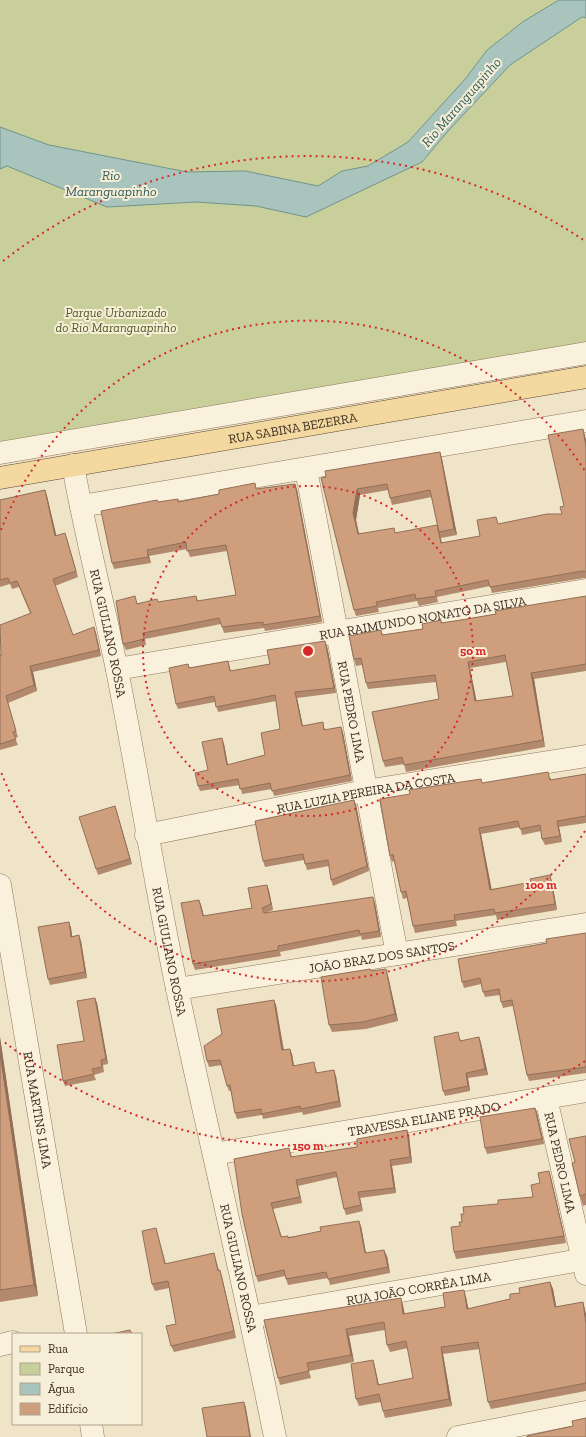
<svg xmlns="http://www.w3.org/2000/svg" width="586" height="1437" font-family="'Zilla Slab',serif">
<rect width="100%" height="100%" fill="#f0e4c8"/>
<path fill="#c9cf9b" d="M 0,0 L 559,0 L 524,21 L 487,50 L 466,78 L 408,142 L 368,166 L 342,171 L 318,186 L 245,171 L 187,172 L 49,145 L 0,127 Z
M 582,17 L 586,18 L 586,353 L 0,453 L 0,169 L 7,166 L 107,207 L 196,202 L 256,206 L 306,217 L 422,162 L 449,130 L 510,65 Z"/>
<path fill="#a9c4bc" stroke="#6f938a" d="M 559,0 L 586,0 L 586,18 L 582,17 L 510,65 L 449,130 L 422,162 L 306,217 L 256,206 L 196,202 L 107,207 L 7,166 L 0,169 L 0,127 L 49,145 L 187,172 L 245,171 L 318,186 L 342,171 L 368,166 L 408,142 L 466,78 L 487,50 L 524,21 Z"/>
<g fill="none" stroke-linecap="round" stroke-linejoin="round">
<defs>
<g id="minor">
<path d="M 0,453 L 586,353"/>
<path id="s1" d="M 73,465 C 85,534 103,601 117,670 C 138,776 155,883 177,989 C 209,1138 245,1287 275,1437"/>
<path id="s2" d="M 306,470 C 338,631 366,793 397,954"/>
<path d="M 81,506 L 586,421"/>
<path id="s3" d="M 117,669 L 586,590"/>
<path id="s4" d="M 146,835 L 365,791 L 586,756"/>
<path id="s5" d="M 0,885 L 76,1334"/>
<path id="s6" d="M 177,989 L 586,924"/>
<path id="s7" d="M 546,1098 L 586,1274"/>
<path id="s8" d="M 214,1154 L 586,1091"/>
<path id="s9" d="M 250,1317 L 586,1259"/>
<path d="M 0,1345 L 13,1342"/>
<path d="M 91,1424 L 93,1437"/>
<path d="M 458,1437 L 586,1412"/>
</g>
<g id="major">
<path id="s10" d="M 0,478 L 586,377"/>
</g>
</defs>
<use href="#minor" stroke="#8d765c" stroke-width="23"/>
<use href="#major" stroke="#5b4430" stroke-width="23"/>
<use href="#minor" stroke="#faf1dc" stroke-width="22"/>
<use href="#major" stroke="#f3d9a0" stroke-width="22"/>
</g>
<path fill="#b2896c" fill-rule="evenodd" d="M 583,429 L 586,440 L 586,578 L 584,578 L 492,593 L 490,586 L 437,597 L 438,602 L 419,606 L 417,601 L 378,608 L 379,612 L 356,616 L 354,610 L 321,478 L 440,452 L 442,459 L 457,535 L 441,538 L 440,535 L 442,543 L 480,536 L 499,524 L 562,514 ZM 388,490 L 390,498 L 392,505 L 432,497 L 438,528 L 396,533 L 359,533 L 356,520 L 360,495 Z
M 295,484 L 297,490 L 322,622 L 265,631 L 264,628 L 224,633 L 221,624 L 145,639 L 146,645 L 126,650 L 123,644 L 138,603 L 158,602 L 196,596 L 198,601 L 236,595 L 227,551 L 190,557 L 187,549 L 149,556 L 151,563 L 114,569 L 112,563 L 158,502 L 178,499 L 179,502 L 257,489 Z
M 45,490 L 47,496 L 56,536 L 67,539 L 78,577 L 55,586 L 73,635 L 96,633 L 101,656 L 33,672 L 37,691 L 8,703 L 18,737 L 15,738 L 18,745 L 0,750 L 0,655 L 30,613 L 19,587 L 12,589 L 10,584 L 0,587 L 0,500 Z
M 586,596 L 586,671 L 534,679 L 545,747 L 406,772 L 404,764 L 385,767 L 383,761 L 439,699 L 436,682 L 368,689 L 366,683 L 362,665 L 356,666 L 354,659 L 381,630 L 383,635 L 423,629 L 441,620 L 442,623 L 496,614 ZM 506,662 L 513,696 L 476,701 L 470,668 Z
M 327,646 L 336,693 L 297,698 L 303,726 L 325,728 L 325,730 L 341,727 L 343,733 L 352,781 L 274,796 L 272,789 L 242,794 L 240,785 L 200,791 L 198,786 L 224,744 L 228,765 L 265,755 L 280,729 L 276,701 L 218,712 L 215,702 L 178,709 L 176,704 L 188,664 L 190,668 L 228,661 L 231,671 L 270,664 Z
M 586,774 L 586,823 L 559,827 L 562,842 L 545,845 L 542,839 L 541,831 L 522,835 L 520,827 L 481,834 L 491,889 L 552,882 L 557,910 L 497,920 L 496,915 L 456,921 L 457,926 L 415,933 L 413,926 L 407,898 L 403,899 L 401,892 L 394,861 L 392,862 L 390,856 L 483,783 L 551,778 L 551,780 Z
M 354,800 L 356,805 L 369,871 L 333,886 L 331,880 L 329,866 L 307,870 L 304,860 L 265,867 L 263,861 Z
M 115,806 L 132,864 L 98,875 L 96,869 Z
M 267,885 L 269,891 L 273,910 L 265,913 L 375,903 L 381,937 L 362,940 L 361,936 L 280,952 L 281,956 L 195,970 L 193,964 L 199,900 L 201,905 L 204,916 L 252,908 Z
M 69,922 L 71,928 L 72,936 L 81,941 L 87,978 L 50,985 L 48,979 Z
M 586,933 L 586,1073 L 529,1081 L 527,1075 L 513,1006 L 503,1008 L 501,1002 L 500,995 L 485,997 L 483,992 L 481,984 L 464,988 L 462,982 L 547,943 Z
M 371,971 L 388,976 L 398,1021 L 366,1029 L 332,1032 L 329,1025 Z
M 95,998 L 97,1003 L 108,1064 L 103,1065 L 104,1072 L 94,1075 L 96,1080 L 65,1086 L 63,1081 L 84,1041 Z
M 276,1005 L 284,1050 L 292,1054 L 294,1066 L 316,1068 L 317,1073 L 336,1076 L 341,1107 L 303,1115 L 302,1112 L 263,1119 L 262,1115 L 237,1119 L 235,1113 L 231,1091 L 229,1091 L 227,1086 L 222,1065 L 209,1067 L 207,1061 Z
M 0,1037 L 38,1296 L 0,1302 Z
M 479,1037 L 481,1043 L 488,1075 L 468,1078 L 470,1091 L 445,1096 L 443,1091 L 461,1038 L 461,1041 Z
M 535,1108 L 537,1113 L 544,1144 L 487,1154 L 485,1148 Z
M 407,1130 L 409,1136 L 412,1163 L 392,1166 L 396,1193 L 360,1198 L 363,1211 L 346,1215 L 344,1209 L 337,1177 L 298,1186 L 302,1203 L 273,1209 L 282,1237 L 289,1237 L 361,1226 L 366,1253 L 387,1256 L 390,1273 L 330,1285 L 328,1278 L 288,1285 L 285,1276 L 258,1282 L 256,1276 L 242,1214 L 291,1154 L 292,1157 L 357,1147 Z
M 586,1136 L 586,1205 L 583,1206 L 580,1196 L 575,1162 Z
M 549,1171 L 551,1178 L 566,1243 L 456,1259 L 454,1252 L 460,1226 L 462,1222 L 464,1214 L 498,1204 L 533,1197 L 540,1183 Z
M 156,1228 L 158,1235 L 166,1264 L 214,1253 L 216,1260 L 219,1270 L 222,1277 L 236,1338 L 174,1352 L 171,1346 L 176,1324 L 169,1288 L 155,1291 L 152,1284 Z
M 550,1282 L 553,1289 L 556,1307 L 583,1302 L 585,1310 L 586,1315 L 586,1391 L 491,1409 L 488,1402 L 480,1349 L 443,1354 L 452,1406 L 385,1418 L 383,1411 L 381,1402 L 359,1406 L 356,1399 L 373,1360 L 375,1367 L 379,1385 L 413,1378 L 408,1348 L 390,1352 L 387,1345 L 385,1330 L 349,1336 L 354,1362 L 309,1371 L 311,1378 L 280,1385 L 278,1378 L 264,1320 L 403,1305 L 404,1314 L 445,1307 L 466,1297 L 468,1309 L 510,1299 L 520,1293 Z"/>
<path fill="#916f58" d="M 583,429 L 586,440 L 586,447 Z
M 440,452 L 442,459 L 457,535 L 454,529 Z
M 295,484 L 297,490 L 322,622 L 320,616 Z
M 357,489 L 360,495 L 356,520 L 360,540 L 358,534 L 353,513 Z
M 45,490 L 47,496 L 58,542 L 55,536 Z
M 437,525 L 440,535 L 443,549 L 441,543 Z
M 65,533 L 67,539 L 78,577 L 76,571 Z
M 147,550 L 149,556 L 151,563 L 148,557 Z
M 94,627 L 96,633 L 101,656 L 99,650 Z
M 325,641 L 327,646 L 336,693 L 334,688 Z
M 468,662 L 470,668 L 478,708 L 475,701 Z
M 30,666 L 33,672 L 37,691 L 34,685 Z
M 531,673 L 534,679 L 545,747 L 543,740 Z
M 295,692 L 297,698 L 304,732 L 302,726 Z
M 341,727 L 343,733 L 352,781 L 350,775 Z
M 222,738 L 224,744 L 229,771 L 227,765 Z
M 354,800 L 356,805 L 369,871 L 367,866 Z
M 115,806 L 117,812 L 132,864 L 130,859 Z
M 557,821 L 559,827 L 562,842 L 560,836 Z
M 479,828 L 481,834 L 493,896 L 490,890 Z
M 550,875 L 552,882 L 557,910 L 555,904 Z
M 267,885 L 269,891 L 273,910 L 271,904 Z
M 373,897 L 375,903 L 381,937 L 379,931 Z
M 199,900 L 201,905 L 205,921 L 203,916 Z
M 69,922 L 71,928 L 73,942 L 71,937 Z
M 79,935 L 81,941 L 87,978 L 85,972 Z
M 386,969 L 388,976 L 398,1021 L 395,1014 Z
M 95,998 L 97,1003 L 108,1064 L 106,1059 Z
M 274,1000 L 276,1005 L 284,1055 L 282,1050 Z
M 0,1037 L 38,1296 L 34,1285 L 0,1053 Z
M 479,1037 L 481,1043 L 488,1075 L 485,1069 Z
M 290,1049 L 292,1054 L 295,1072 L 293,1066 Z
M 334,1070 L 336,1076 L 341,1107 L 339,1101 Z
M 466,1073 L 468,1078 L 470,1091 L 468,1086 Z
M 535,1108 L 537,1113 L 544,1144 L 542,1139 Z
M 407,1130 L 409,1136 L 412,1163 L 410,1157 Z
M 390,1160 L 392,1166 L 396,1193 L 394,1188 Z
M 549,1171 L 551,1178 L 566,1243 L 564,1236 Z
M 296,1180 L 298,1186 L 302,1203 L 300,1197 Z
M 358,1192 L 360,1198 L 363,1211 L 361,1205 Z
M 359,1221 L 361,1226 L 367,1259 L 365,1253 Z
M 384,1250 L 387,1256 L 390,1273 L 388,1267 Z
M 220,1270 L 222,1277 L 236,1338 L 234,1331 Z
M 550,1282 L 553,1289 L 558,1315 L 555,1307 Z
M 464,1290 L 466,1297 L 470,1316 L 467,1309 Z
M 401,1298 L 403,1305 L 406,1321 L 403,1314 Z
M 583,1302 L 585,1310 L 586,1315 L 586,1324 Z
M 346,1329 L 349,1336 L 354,1362 L 351,1355 Z
M 441,1347 L 443,1354 L 452,1406 L 449,1399 Z
M 373,1360 L 375,1367 L 380,1392 L 378,1385 Z
M 244,1402 L 246,1408 L 251,1437 L 250,1437 Z"/>
<path fill="#cf9f7d" stroke="#916f58" fill-rule="evenodd" d="M 583,429 L 586,447 L 586,572 L 582,571 L 490,587 L 488,580 L 435,591 L 436,596 L 416,599 L 415,594 L 376,602 L 377,606 L 354,610 L 321,478 L 326,477 L 325,471 L 440,452 L 454,529 L 439,532 L 430,490 L 390,498 L 387,484 L 357,489 L 353,513 L 358,534 L 394,528 L 395,533 L 437,525 L 441,543 L 480,536 L 477,520 L 496,517 L 498,524 L 547,514 L 562,514 L 560,507 L 564,506 L 548,435 Z
M 255,483 L 256,489 L 295,484 L 320,616 L 263,625 L 263,622 L 222,627 L 219,618 L 143,633 L 144,639 L 123,644 L 116,601 L 135,596 L 137,604 L 157,599 L 158,602 L 196,596 L 197,601 L 236,595 L 226,545 L 187,551 L 186,542 L 147,550 L 148,557 L 112,563 L 101,511 L 157,500 L 158,502 L 178,499 L 178,502 L 219,494 L 219,490 Z
M 45,490 L 55,536 L 65,533 L 76,571 L 53,579 L 73,635 L 94,627 L 99,650 L 30,666 L 34,685 L 6,696 L 16,731 L 13,732 L 16,739 L 0,744 L 0,656 L 1,656 L 0,625 L 31,613 L 17,581 L 10,583 L 8,578 L 0,580 L 0,500 Z
M 586,596 L 586,664 L 531,673 L 543,740 L 404,765 L 402,757 L 383,761 L 372,712 L 439,699 L 435,675 L 366,683 L 361,658 L 354,659 L 349,636 L 381,630 L 382,635 L 423,629 L 422,624 L 441,620 L 441,623 L 461,620 L 496,614 L 495,611 ZM 505,655 L 513,696 L 475,701 L 468,662 Z
M 325,641 L 334,688 L 295,692 L 302,726 L 323,722 L 324,730 L 341,727 L 350,775 L 272,791 L 270,783 L 240,789 L 238,779 L 198,786 L 195,773 L 208,770 L 202,742 L 222,738 L 227,765 L 265,755 L 261,733 L 280,729 L 275,695 L 216,707 L 214,696 L 176,704 L 169,668 L 188,664 L 189,668 L 228,661 L 230,671 L 270,664 L 267,650 Z
M 548,772 L 550,780 L 586,774 L 586,816 L 557,821 L 560,836 L 542,839 L 540,825 L 520,829 L 518,821 L 479,828 L 490,890 L 531,882 L 530,879 L 550,875 L 555,904 L 495,913 L 494,909 L 454,915 L 455,920 L 413,926 L 406,891 L 401,892 L 393,854 L 390,856 L 380,799 L 410,794 L 409,790 L 481,779 L 482,783 Z
M 354,800 L 367,866 L 331,880 L 328,860 L 305,864 L 303,854 L 263,861 L 255,821 Z
M 115,806 L 130,859 L 96,869 L 79,817 Z
M 267,885 L 271,904 L 262,908 L 264,913 L 373,897 L 379,931 L 360,934 L 359,930 L 278,946 L 278,950 L 193,964 L 181,903 L 199,900 L 203,916 L 252,908 L 248,888 Z
M 69,922 L 71,937 L 79,935 L 85,972 L 48,979 L 38,927 Z
M 586,933 L 586,1067 L 527,1075 L 512,1000 L 501,1002 L 499,989 L 483,992 L 480,978 L 462,982 L 458,959 L 547,943 L 546,939 Z
M 370,969 L 371,971 L 386,969 L 395,1014 L 363,1022 L 329,1025 L 321,977 Z
M 95,998 L 106,1059 L 101,1060 L 102,1067 L 92,1069 L 94,1074 L 63,1081 L 57,1045 L 84,1041 L 77,1001 Z
M 274,1000 L 282,1050 L 290,1049 L 293,1066 L 314,1062 L 316,1073 L 334,1070 L 339,1101 L 301,1109 L 300,1106 L 261,1114 L 261,1109 L 235,1113 L 230,1085 L 227,1086 L 220,1060 L 207,1061 L 204,1046 L 222,1034 L 217,1009 Z
M 458,1032 L 460,1041 L 479,1037 L 485,1069 L 466,1073 L 468,1086 L 443,1091 L 434,1037 Z
M 0,1053 L 34,1285 L 0,1290 Z
M 535,1108 L 542,1139 L 485,1148 L 480,1117 Z
M 407,1130 L 410,1157 L 390,1160 L 394,1188 L 358,1192 L 361,1205 L 344,1209 L 336,1172 L 296,1180 L 300,1197 L 271,1203 L 281,1237 L 288,1236 L 288,1238 L 321,1231 L 320,1227 L 359,1221 L 365,1253 L 384,1250 L 388,1267 L 328,1279 L 326,1272 L 286,1279 L 284,1270 L 256,1276 L 242,1214 L 234,1159 L 289,1148 L 291,1157 L 357,1147 L 357,1139 Z
M 586,1136 L 586,1194 L 580,1196 L 572,1163 L 575,1162 L 569,1139 Z
M 549,1171 L 564,1236 L 454,1252 L 451,1227 L 460,1226 L 459,1222 L 462,1222 L 461,1214 L 464,1214 L 463,1207 L 498,1204 L 498,1200 L 533,1197 L 531,1185 L 540,1183 L 538,1173 Z
M 156,1228 L 165,1264 L 214,1253 L 218,1271 L 220,1270 L 234,1331 L 171,1346 L 166,1326 L 176,1324 L 168,1281 L 152,1284 L 142,1231 Z
M 550,1282 L 555,1307 L 583,1302 L 586,1324 L 586,1383 L 488,1402 L 478,1342 L 441,1347 L 449,1399 L 383,1411 L 379,1394 L 356,1399 L 351,1364 L 373,1360 L 378,1385 L 413,1378 L 406,1341 L 387,1345 L 384,1322 L 346,1329 L 351,1355 L 307,1363 L 309,1371 L 278,1378 L 264,1320 L 401,1298 L 403,1314 L 445,1307 L 443,1293 L 464,1290 L 467,1309 L 510,1299 L 510,1294 L 520,1293 L 519,1288 Z
M 130,1330 L 132,1334 L 111,1334 Z
M 244,1402 L 250,1437 L 207,1437 L 202,1408 Z
M 586,1418 L 586,1437 L 527,1437 L 527,1436 L 573,1426 L 572,1421 Z"/>
<g fill="none" stroke="#d62828" stroke-width="2" stroke-dasharray="2 4">
<circle cx="308" cy="651" r="165"/>
<path d="M585 831A330 330 0 0 1 1 772M1 530A330 330 0 0 1 585 471"/>
<path d="M585 1061A495 495 0 0 1 3 1041M3 261A495 495 0 0 1 585 241"/>
</g>
<g text-anchor="middle" stroke-width="4" stroke-linejoin="round" paint-order="stroke">
<g font-size="13" font-style="italic" fill="#4d5a26" stroke="#f7eed8">
<text x="116" y="317">Parque Urbanizado<tspan x="116" dy="15">do Rio Maranguapinho</tspan></text>
</g>
<g font-size="13" fill="#3d2e20" stroke="#f7eed8">
<text dy="5" stroke="none"><textPath href="#s10" startOffset="297">RUA SABINA BEZERRA</textPath></text>
<text dy="5" stroke="none"><textPath href="#s3" startOffset="310">RUA RAIMUNDO NONATO DA SILVA</textPath></text>
<text dy="5" stroke="none"><textPath href="#s1" startOffset="172">RUA GIULIANO ROSSA</textPath></text>
<text dy="5" stroke="none"><textPath href="#s2" startOffset="246">RUA PEDRO LIMA</textPath></text>
<text dy="5" stroke="none"><textPath href="#s4" startOffset="224">RUA LUZIA PEREIRA DA COSTA</textPath></text>
<text dy="5" stroke="none"><textPath href="#s1" startOffset="496">RUA GIULIANO ROSSA</textPath></text>
<text dy="5" stroke="none"><textPath href="#s6" startOffset="207">JOÃO BRAZ DOS SANTOS</textPath></text>
<text dy="5" stroke="none"><textPath href="#s5" startOffset="228">RUA MARTINS LIMA</textPath></text>
<text dy="5" stroke="none"><textPath href="#s8" startOffset="213">TRAVESSA ELIANE PRADO</textPath></text>
<text dy="5" stroke="none"><textPath href="#s7" startOffset="66">RUA PEDRO LIMA</textPath></text>
<text dy="5" stroke="none"><textPath href="#s1" startOffset="820">RUA GIULIANO ROSSA</textPath></text>
<text dy="5" stroke="none"><textPath href="#s9" startOffset="171">RUA JOÃO CORRÊA LIMA</textPath></text>
</g>
<g font-size="14" font-style="italic" fill="#2f5d5a" stroke="#f7eed8">
<text transform="translate(461 102) rotate(-49)" y="5">Rio Maranguapinho</text>
<text x="111" y="180">Rio<tspan x="111" dy="16">Maranguapinho</tspan></text>
</g>
</g>
<circle cx="308" cy="651" r="6" fill="#d62828" stroke="#f7eed8" stroke-width="2"/>
<g font-size="12" text-anchor="middle" font-weight="bold" fill="#d62828" stroke="#f7eed8" stroke-width="4" stroke-linejoin="round" paint-order="stroke">
<text x="473" y="655">50 m</text>
<text x="541" y="889">100 m</text>
<text x="308" y="1150">150 m</text>
</g>
<rect x="12" y="1333" width="130" height="92" fill="#f7eed8" stroke="#ada18e"/>
<rect x="20" y="1346" width="20" height="6" fill="#f3d9a0" stroke="#ada18e"/>
<text x="48" y="1353" font-size="12" fill="#3d2e20">Rua</text>
<rect x="20" y="1363" width="20" height="12" fill="#c9cf9b" stroke="#ada18e"/>
<text x="48" y="1373" font-size="12" fill="#3d2e20">Parque</text>
<rect x="20" y="1383" width="20" height="12" fill="#a9c4bc" stroke="#ada18e"/>
<text x="48" y="1393" font-size="12" fill="#3d2e20">Água</text>
<rect x="20" y="1403" width="20" height="12" fill="#cf9f7d" stroke="#ada18e"/>
<text x="48" y="1413" font-size="12" fill="#3d2e20">Edifício</text>
</svg>
